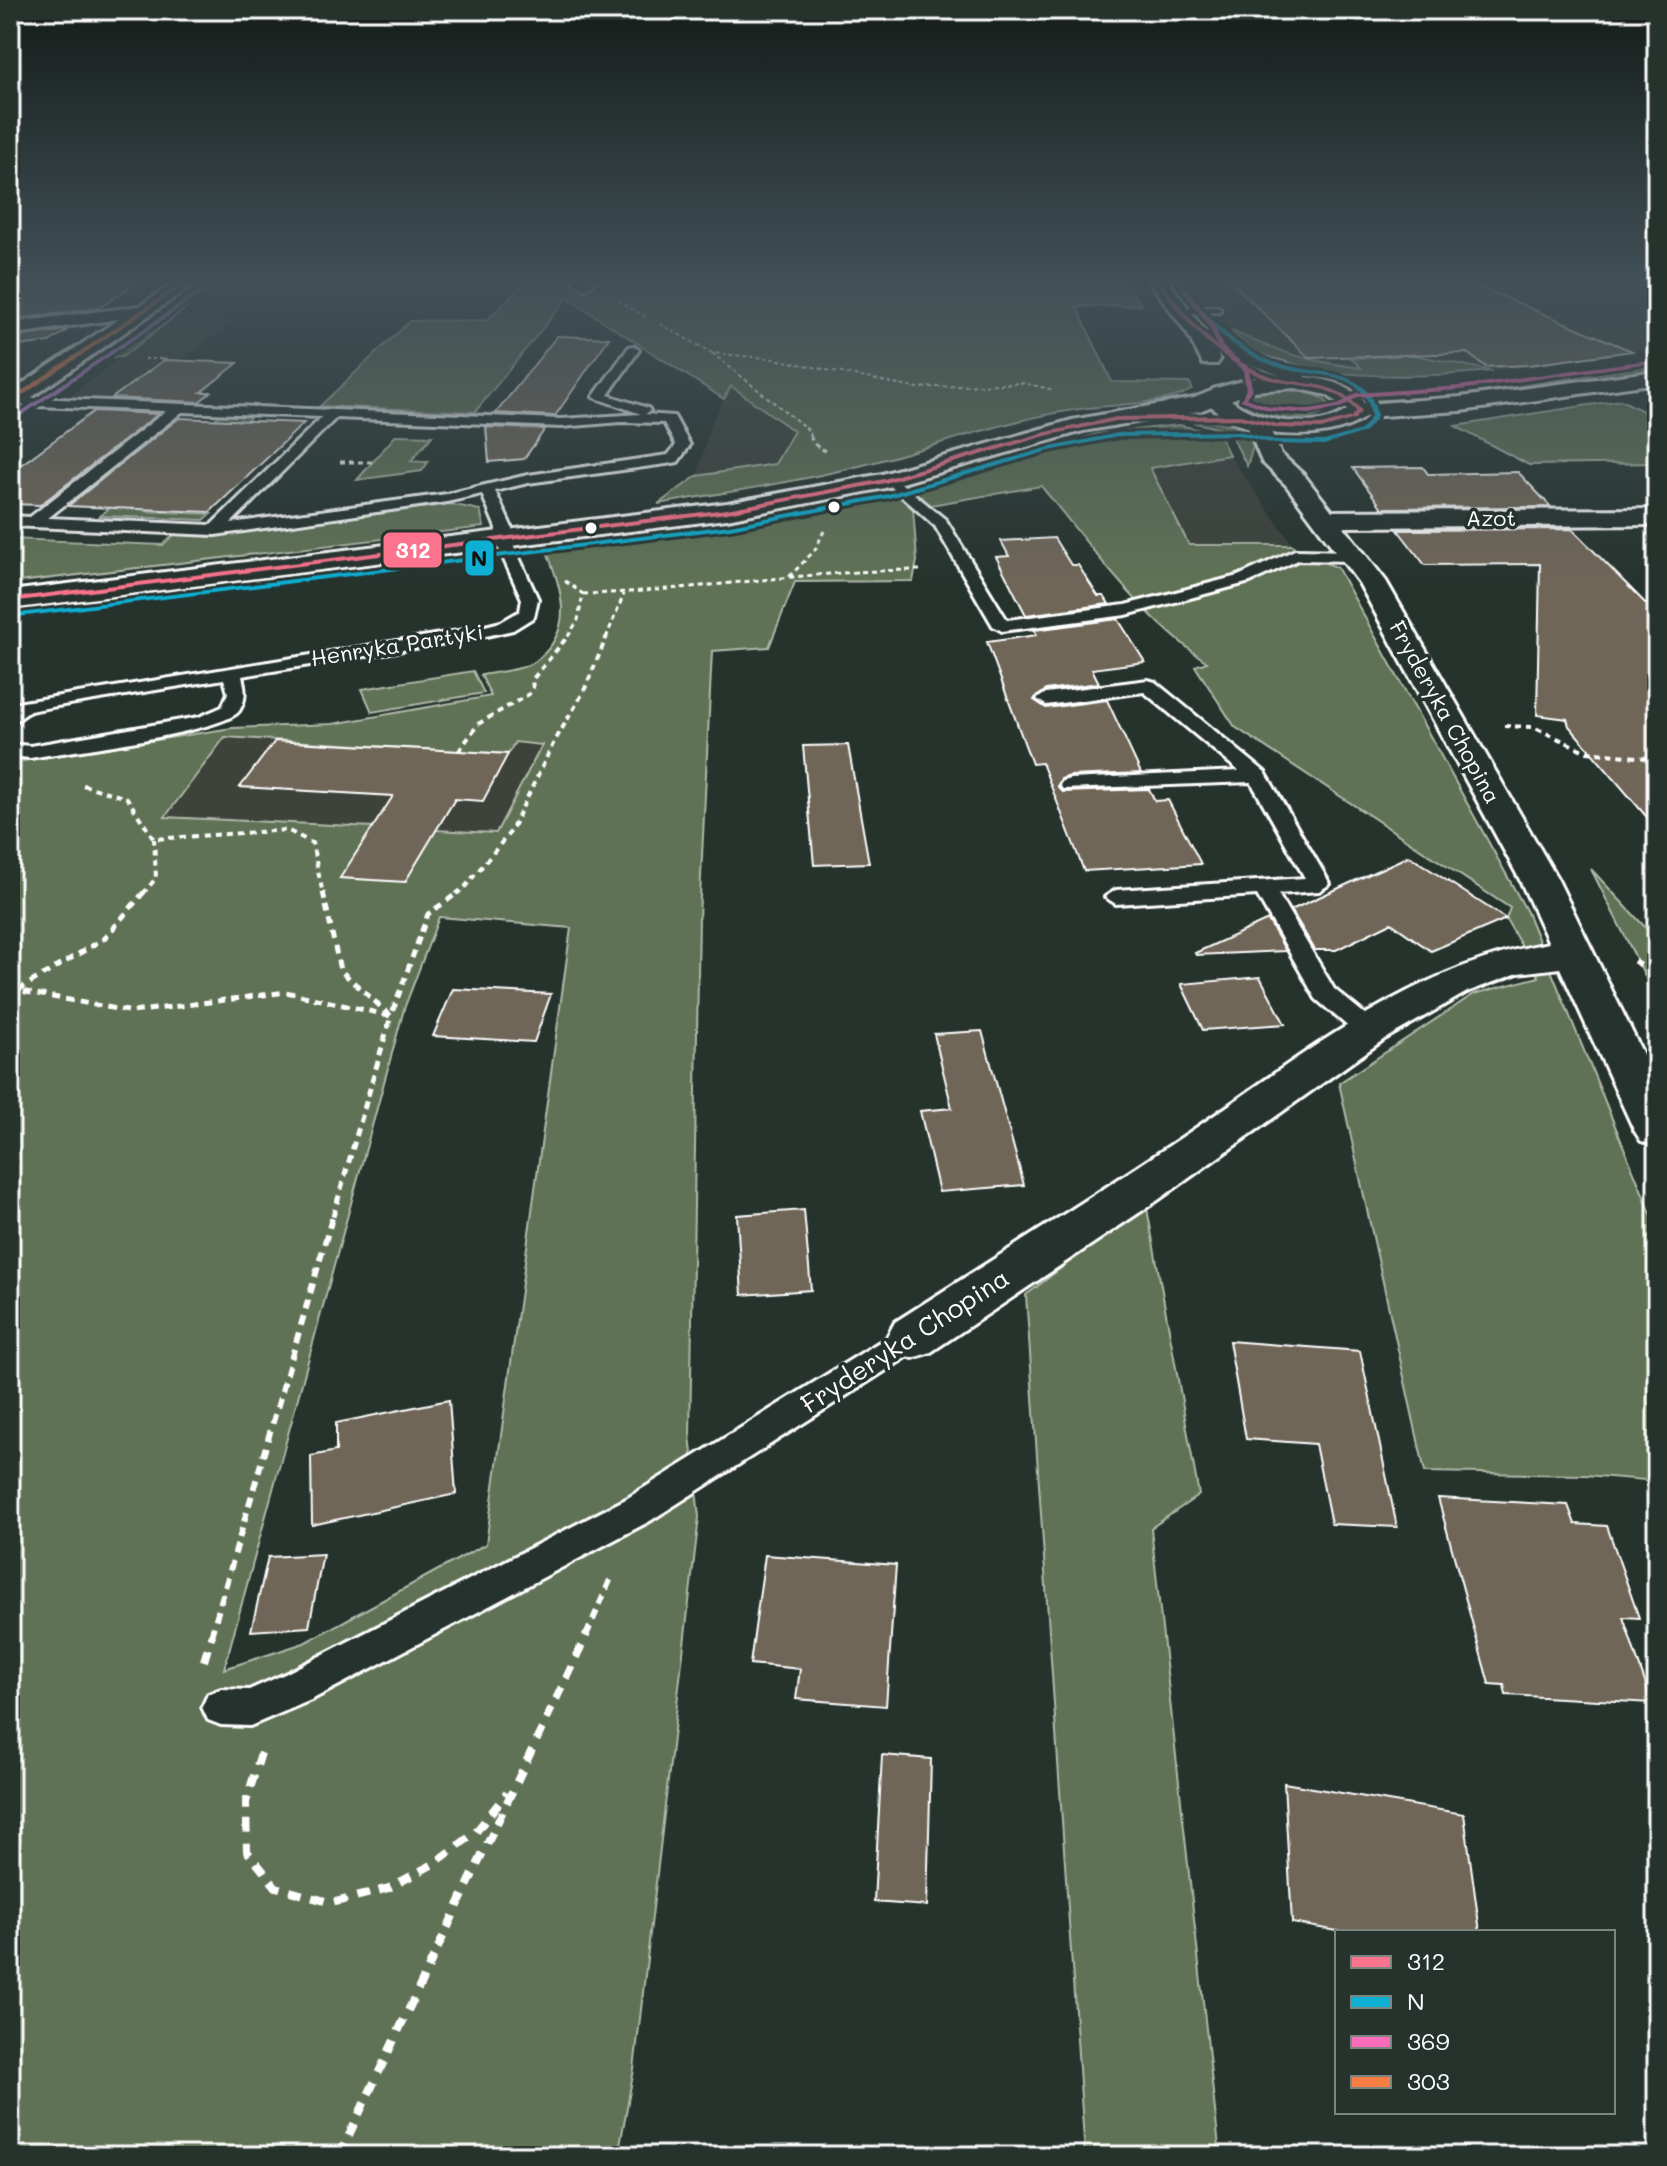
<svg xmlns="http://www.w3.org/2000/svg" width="1667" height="2166" font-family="Mali,sans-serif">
<rect width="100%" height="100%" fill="#26332d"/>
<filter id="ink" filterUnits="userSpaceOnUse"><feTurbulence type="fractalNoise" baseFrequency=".0125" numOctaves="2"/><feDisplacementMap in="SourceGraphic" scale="16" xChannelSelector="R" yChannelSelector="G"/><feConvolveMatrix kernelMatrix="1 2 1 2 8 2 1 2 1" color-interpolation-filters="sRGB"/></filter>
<g filter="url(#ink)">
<path fill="#3c423a" d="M 1185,279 L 1657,279 L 1657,348 L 1492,371 L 1410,354 L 1353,360 L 1363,368 L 1311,362 L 1260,345 L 1231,330 L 1200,300 Z
M 171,319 L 234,321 L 128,400 L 70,396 Z
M 731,385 L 794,431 L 775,464 L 697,476 L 710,427 Z
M 1229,455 L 1293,545 L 1189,546 L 1150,468 Z
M 225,737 L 508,754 L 515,742 L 543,744 L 496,833 L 164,816 Z"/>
<path fill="#607255" stroke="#b0b8aa" stroke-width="2" fill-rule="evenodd" d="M 528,279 L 1124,279 L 1141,305 L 1077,307 L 1112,382 L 1190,383 L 1192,389 C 1172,405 1101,405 1073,410 C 1003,421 936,446 867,464 C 799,482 728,492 658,504 L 697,476 L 775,464 L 794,431 L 731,386 L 724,399 L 567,298 L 475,412 L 320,406 L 410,321 L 487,320 Z
M 189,306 L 122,357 L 101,357 L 143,327 Z
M 1231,330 C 1273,352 1314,362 1361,368 L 1352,359 L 1410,354 L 1492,371 C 1429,377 1273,387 1231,330 Z
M 1657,365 L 1657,370 L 1449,400 L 1368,405 L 1364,401 L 1448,397 Z
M 1277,389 C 1295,391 1322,390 1331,408 C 1310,426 1266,419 1245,405 L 1244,399 L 1250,394 Z
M 1621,400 L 1657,418 L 1657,463 L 1529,465 L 1455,426 Z
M 221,414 L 253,415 L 146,511 L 211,514 L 204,520 L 100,516 Z
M 1210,421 L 1233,425 L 1256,437 L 1247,466 L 1229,431 L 1192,422 Z
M 1179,425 L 1219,434 L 1229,455 L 1150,468 L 1189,545 L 1293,545 L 1299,554 L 1337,567 L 1527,912 L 1657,1228 L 1657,1481 L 1585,1475 L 1425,1472 L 1339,1083 L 1474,994 L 1539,977 L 1506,919 L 1510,908 L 1235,727 L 1195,666 L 1207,662 C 1141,617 1092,548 1041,486 L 913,508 L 917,561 L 913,581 L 795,582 L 769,647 L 712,651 L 699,918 L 690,1435 L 699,1517 L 634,2069 L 618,2156 L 10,2156 L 10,763 L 232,728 L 333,724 L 491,696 L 481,675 C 496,672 524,670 536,661 C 578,627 560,587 545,546 L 722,524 L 849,503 L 985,469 L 1097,434 ZM 225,737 L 508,754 L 515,742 L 542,745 L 496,833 L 165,817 ZM 439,917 L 571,928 L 486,1544 L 304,1643 L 224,1669 L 404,1009 Z
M 396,435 L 432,436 L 411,461 L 428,462 L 422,471 L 357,480 Z
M 450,504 L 480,510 L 484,527 L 10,583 L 10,539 L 163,545 L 175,534 L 222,535 Z
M 473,671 L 484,693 L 372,712 L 362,689 Z
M 1591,869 L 1657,940 L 1657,1000 Z
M 1146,1203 L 1199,1495 L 1151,1528 L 1220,2156 L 1085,2156 L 1026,1295 Z"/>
<path fill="#706659" stroke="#fff" stroke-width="2" d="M 66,279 L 142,279 L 99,308 L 10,320 L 10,286 Z
M 1228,279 L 1461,279 L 1632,351 L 1529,365 L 1486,367 L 1467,353 L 1309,358 Z
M 68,330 L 49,342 L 10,347 L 10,338 Z
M 557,336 L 609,338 L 555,416 L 496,413 Z
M 164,360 L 238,363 L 201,392 L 211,392 L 199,402 L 112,398 Z
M 94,411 L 158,414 L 40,505 L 10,504 L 10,473 Z
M 179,418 L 304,423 L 210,512 L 68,506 Z
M 486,427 L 545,429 L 524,459 L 489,462 Z
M 1423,467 L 1428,474 L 1518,472 L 1551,507 L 1382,508 L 1353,468 Z
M 1572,529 L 1657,615 L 1657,829 L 1569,726 L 1567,719 L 1537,715 L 1540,564 L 1425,565 L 1398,530 Z
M 1054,538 L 1071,565 L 1078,565 L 1098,596 L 1104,596 L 1109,604 L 1026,615 L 996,557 L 1009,556 L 1001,541 Z
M 1118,619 L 1145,662 L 1092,669 L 1099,683 L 1046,690 L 1034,700 L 1046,708 L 1107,700 L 1141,773 L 1070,776 L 1061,779 L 1058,787 L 1063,792 L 1149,789 L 1155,801 L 1168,800 L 1201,864 L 1084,871 L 1042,763 L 1032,764 L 987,642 L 1037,635 L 1034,630 Z
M 275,741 L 459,751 L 508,754 L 483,801 L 455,799 L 405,882 L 340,878 L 393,796 L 240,787 Z
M 848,745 L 869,863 L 814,865 L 803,746 Z
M 1409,856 L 1506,919 L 1431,951 L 1391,923 L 1336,950 L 1315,950 L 1291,910 Z
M 1268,920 L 1286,951 L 1196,955 L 1195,953 Z
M 1260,977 L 1285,1024 L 1203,1030 L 1181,984 Z
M 453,989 L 551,994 L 534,1042 L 433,1036 Z
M 982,1031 L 1024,1185 L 939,1192 L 920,1111 L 952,1108 L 934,1034 Z
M 804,1210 L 811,1290 L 742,1295 L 737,1215 Z
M 1229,1341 L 1360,1351 L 1397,1527 L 1331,1524 L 1315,1444 L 1246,1439 Z
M 449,1400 L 456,1494 L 312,1525 L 311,1456 L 336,1451 L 336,1423 Z
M 1438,1498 L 1568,1505 L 1575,1524 L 1607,1526 L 1639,1618 L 1623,1617 L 1652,1703 L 1506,1695 L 1504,1685 L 1489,1684 Z
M 323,1554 L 309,1627 L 251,1631 L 268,1557 Z
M 765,1555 L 896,1565 L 886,1706 L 796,1699 L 800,1669 L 750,1664 Z
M 882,1755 L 931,1759 L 927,1906 L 874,1902 Z
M 1284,1783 L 1464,1814 L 1480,1932 L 1343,1932 L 1292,1923 Z"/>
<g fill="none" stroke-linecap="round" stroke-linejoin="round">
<defs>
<path id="service" d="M 1216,307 L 1220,308 L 1220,312 L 1180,314 L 1174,311 L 1180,308 Z
M 633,346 L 639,350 L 608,395 L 648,408 L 650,411 L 645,414 L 674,416 L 690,445 L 678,462 L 673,463 L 528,483 L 495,491 L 512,528 L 511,540 L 538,599 L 534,617 L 513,630 L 477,638 L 242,676 C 245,689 247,699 239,711 C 224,732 64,752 30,758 L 10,756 L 10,744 L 30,746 L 199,717 L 222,707 L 228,693 L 224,679 L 51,707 L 30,711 L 10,725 L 10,709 L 17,703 L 477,628 L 501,622 L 520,611 L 522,599 L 495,540 L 496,528 L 482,494 L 447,502 L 215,535 L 10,526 L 10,516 L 30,517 L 166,411 L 11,405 L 10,397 L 561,419 L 641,414 L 593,397 L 629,347 ZM 182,412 L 322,417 L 211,525 L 48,518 ZM 336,418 L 561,427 L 621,422 L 664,423 L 676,445 L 668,455 L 528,475 L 447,494 L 231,523 Z
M 891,475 L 946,520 L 1007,620 L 1125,605 L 1238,576 L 1295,550 L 1353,551 L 1361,556 L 1353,561 L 1298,560 L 1250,582 L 1126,615 L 1002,631 L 993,626 L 935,526 L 886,482 L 886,476 Z
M 1148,680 L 1155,682 L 1265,772 L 1330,884 L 1319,891 L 1278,894 L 1334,989 L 1377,1024 L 1380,1030 L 1377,1036 L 1359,1036 L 1316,999 L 1257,895 L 1116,904 L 1105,897 L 1116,890 L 1305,878 L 1251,782 L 1063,789 L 1060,785 L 1063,781 L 1070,779 L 1239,771 L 1144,692 L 1046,705 L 1037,699 L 1046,693 Z
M 913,1325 L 924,1328 L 928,1337 L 924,1346 L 650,1521 L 311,1700 L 250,1726 L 221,1725 L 208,1720 L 202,1707 L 208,1694 L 221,1689 L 249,1690 L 285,1674 L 626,1499 L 902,1328 Z"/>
<path id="minor" d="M 179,279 L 201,279 L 18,407 L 10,409 L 10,392 L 119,319 L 10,335 L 10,323 L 140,306 Z
M 571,279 L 592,279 L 594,283 L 585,289 Z
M 1257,416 L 1265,418 L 1281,454 L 1304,475 L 1332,511 L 1657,509 L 1657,525 L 1344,527 L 1386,581 L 1558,880 L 1657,1083 L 1657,1146 L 1641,1141 L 1634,1130 L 1560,968 L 1518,973 L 1467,992 L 1383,1040 L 1158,1200 L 931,1352 L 913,1358 L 895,1352 L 887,1337 L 895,1322 C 990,1261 1087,1201 1181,1138 C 1298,1060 1407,967 1549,943 L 1520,880 L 1359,583 L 1286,485 L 1262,462 L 1246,423 L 1249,418 Z"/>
<path id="tertiary" d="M 1221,387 L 1232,394 L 1229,399 L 1200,411 L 1083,431 L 885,488 L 727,519 L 10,609 L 10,591 L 727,503 L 882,474 L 1072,420 L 1194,398 Z"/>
<path id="secondary" d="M 1148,279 L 1167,279 L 1205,331 L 1264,358 L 1304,369 L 1305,377 C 1328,379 1351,385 1365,404 L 1461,397 L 1657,371 L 1657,383 L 1461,411 L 1365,417 C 1330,445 1235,440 1208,402 L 1213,389 L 1253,378 L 1279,375 L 1216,351 L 1220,360 L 1217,364 L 1203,364 L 1188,335 ZM 1295,388 L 1327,395 L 1347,410 C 1317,432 1258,422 1231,400 L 1253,391 Z"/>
</defs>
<use href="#service" stroke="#fff" stroke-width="6"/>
<use href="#minor" stroke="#fff" stroke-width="6"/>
<use href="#tertiary" stroke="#fff" stroke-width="6"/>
<use href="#secondary" stroke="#fff" stroke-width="6"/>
<path stroke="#fff" stroke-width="2" stroke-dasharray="4 3" stroke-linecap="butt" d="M 618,301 L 647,318
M 660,324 L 712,353 L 775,359 L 914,388 L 1024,383 L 1054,390
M 712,353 L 807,429 L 811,438
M 144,359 L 166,359"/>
<path stroke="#fff" stroke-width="3" stroke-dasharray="5 4" stroke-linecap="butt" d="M 810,436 L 814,444 L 825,451
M 340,462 L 373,462
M 789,577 L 815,550 L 824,531
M 565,581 L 583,594 L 578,620 L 567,638
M 583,594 C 697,591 809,570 923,570
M 606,638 L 624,594"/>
<path stroke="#fff" stroke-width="4" stroke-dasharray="6 5" stroke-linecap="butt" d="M 1504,726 L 1533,727 L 1587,752 L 1657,759
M 459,751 L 478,724 L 529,694 L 533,688 L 532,680 L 568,636
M 83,785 L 127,798 L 154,839 L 287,830 L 312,843 L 323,894
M 143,894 L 156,878 L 154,839
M 456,894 L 465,887 L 511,831 L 553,744 L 584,691 L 607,636"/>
<path stroke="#fff" stroke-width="5" stroke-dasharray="8 6" stroke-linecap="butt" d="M 323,892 L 340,970 L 391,1016 L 428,914 L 459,892
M 1634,961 L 1657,975
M 10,989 L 133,1012 L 286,992 L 391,1016 L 332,1220
M 18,990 L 105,938 L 144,892"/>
<path stroke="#fff" stroke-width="6" stroke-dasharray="10 7" stroke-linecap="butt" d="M 211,1636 L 332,1218
M 586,1636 L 611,1578"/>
<path stroke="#fff" stroke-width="8" stroke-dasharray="13 10" stroke-linecap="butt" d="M 204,1661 L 212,1634
M 261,1753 L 246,1802 L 247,1851 L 276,1887 L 332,1903 L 389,1888 L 435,1863 L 475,1833 L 507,1793
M 339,2156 L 587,1634"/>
<use href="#service" fill="#26332d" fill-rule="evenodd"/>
<use href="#minor" fill="#26332d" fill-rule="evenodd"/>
<use href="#tertiary" fill="#26332d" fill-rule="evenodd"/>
<use href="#secondary" fill="#26332d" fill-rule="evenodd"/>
<defs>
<path id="bus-1" d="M 1155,279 L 1160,279 C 1187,318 1215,352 1260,372 C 1297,389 1334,375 1362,411 L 1355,419 L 1321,429 L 1277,428 L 1240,419 L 1116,421 L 1045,436 L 885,483 L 727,513 L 10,602 L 10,598 L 727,509 L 884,479 L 1042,433 L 1116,417 L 1240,415 L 1277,424 L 1321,425 L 1351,417 L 1356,411 C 1330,379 1293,390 1259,376 C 1212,356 1183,319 1155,279 Z"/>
<path id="bus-2" d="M 1175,279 L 1180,279 C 1201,310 1226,339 1260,356 C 1269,361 1279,364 1289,366 C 1324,374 1373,370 1377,417 L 1365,432 L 1324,445 L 1275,444 L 1238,435 L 1118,437 L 1049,451 L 889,498 L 730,529 L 10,618 L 10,614 L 12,614 L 730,525 L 888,494 L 1046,448 L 1118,433 L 1238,431 L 1275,440 L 1324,441 L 1361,430 L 1371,417 C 1368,372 1321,377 1288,370 C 1272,366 1257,360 1243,351 C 1214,333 1193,307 1175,279 Z"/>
<path id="bus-3" d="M 1175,279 L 1180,279 L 1215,327 L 1223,347 L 1249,369 L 1252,389 L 1246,398 L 1271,407 L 1310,410 L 1338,405 L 1356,393 L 1459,386 L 1655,359 L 1657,362 L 1459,390 L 1358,397 L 1342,407 L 1310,414 L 1270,411 L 1241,400 L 1246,389 L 1243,370 L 1219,349 L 1209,327 Z"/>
<path id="bus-4" d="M 187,279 L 193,279 L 10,404 L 10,399 Z"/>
<path id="bus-5" d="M 199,291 L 204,292 L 21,416 L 16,415 Z"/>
</defs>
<use href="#bus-1" stroke="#26332d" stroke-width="6"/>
<use href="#bus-2" stroke="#26332d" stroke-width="6"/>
<use href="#bus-3" stroke="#26332d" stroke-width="6"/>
<use href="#bus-4" stroke="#26332d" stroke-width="6"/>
<use href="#bus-5" stroke="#26332d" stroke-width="6"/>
<use href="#bus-1" fill="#fc738d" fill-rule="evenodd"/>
<use href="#bus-2" fill="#0dafd3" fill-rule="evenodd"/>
<use href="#bus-3" fill="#fb6dba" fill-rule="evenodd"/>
<use href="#bus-4" fill="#f77d43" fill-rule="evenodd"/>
<use href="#bus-5" fill="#c787e3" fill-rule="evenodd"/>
</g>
</g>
<linearGradient id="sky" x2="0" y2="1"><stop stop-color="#151c19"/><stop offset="0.48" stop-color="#415057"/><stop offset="1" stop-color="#415057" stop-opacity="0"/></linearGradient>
<rect width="1667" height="583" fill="url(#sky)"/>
<g fill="#fff" stroke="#26332d" stroke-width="3">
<circle cx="834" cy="507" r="7"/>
<circle cx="591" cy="528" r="7"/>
</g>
<g text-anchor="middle" stroke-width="7" stroke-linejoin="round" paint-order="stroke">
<g font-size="22" fill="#fff" stroke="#26332d">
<text x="1491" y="526">Azot</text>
<text transform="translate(397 645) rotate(-9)" y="8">Henryka Partyki</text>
<text transform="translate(1445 712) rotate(61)" y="8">Fryderyka Chopina</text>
</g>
<g font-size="26" fill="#fff" stroke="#26332d">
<text transform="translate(905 1341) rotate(-33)" y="9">Fryderyka Chopina</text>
</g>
</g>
<g stroke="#26332d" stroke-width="3">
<rect x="382" y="531" width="61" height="38" rx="8" fill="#fc738d"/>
<rect x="464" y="539" width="31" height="38" rx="8" fill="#0dafd3"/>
</g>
<g font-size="22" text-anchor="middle" font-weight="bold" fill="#fff">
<text x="413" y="558">312</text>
</g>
<g font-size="22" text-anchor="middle" font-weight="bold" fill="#111">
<text x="479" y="566">N</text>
</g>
<rect width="1667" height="2166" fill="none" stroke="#26332d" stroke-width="40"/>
<rect x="20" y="20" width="1627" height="2126" fill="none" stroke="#fff" stroke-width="3" filter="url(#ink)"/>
<rect x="1335" y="1930" width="280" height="184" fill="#26332d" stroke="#7d8581" stroke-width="2"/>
<rect x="1351" y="1956" width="40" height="12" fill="#fc738d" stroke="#7d8581" stroke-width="2"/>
<text x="1407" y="1970" font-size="24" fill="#ffffff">312</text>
<rect x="1351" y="1996" width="40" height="12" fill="#0dafd3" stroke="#7d8581" stroke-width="2"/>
<text x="1407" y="2010" font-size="24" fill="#ffffff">N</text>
<rect x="1351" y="2036" width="40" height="12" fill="#fb6dba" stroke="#7d8581" stroke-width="2"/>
<text x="1407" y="2050" font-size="24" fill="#ffffff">369</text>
<rect x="1351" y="2076" width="40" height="12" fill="#f77d43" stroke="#7d8581" stroke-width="2"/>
<text x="1407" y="2090" font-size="24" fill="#ffffff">303</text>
</svg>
